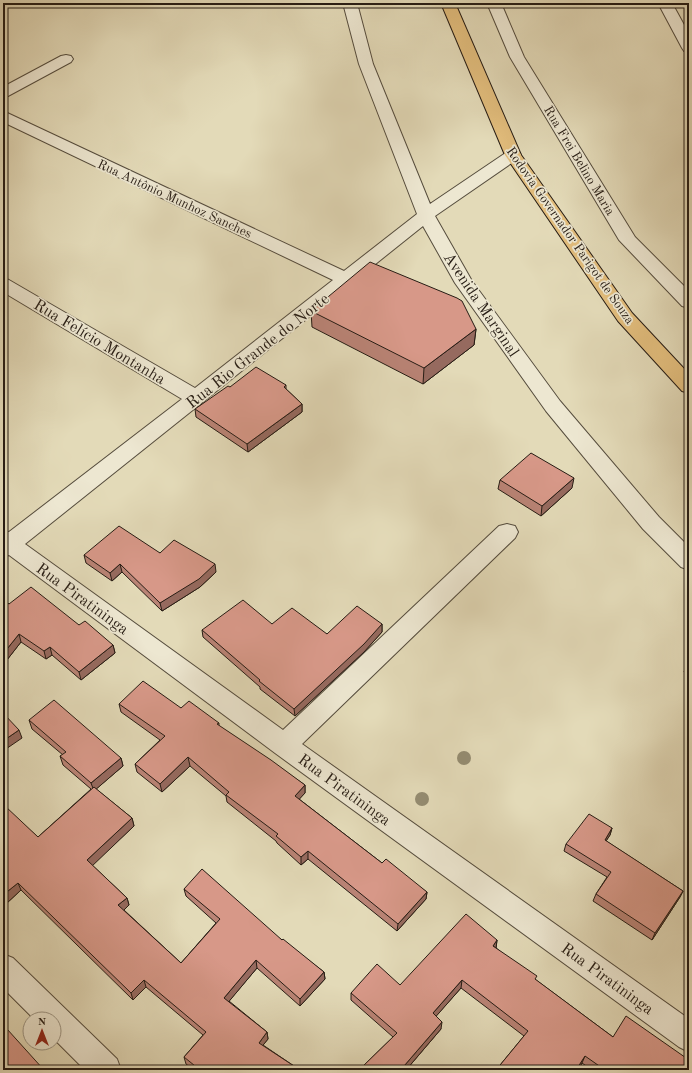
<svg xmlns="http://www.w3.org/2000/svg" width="692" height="1073" font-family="'Old Standard TT',serif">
<rect width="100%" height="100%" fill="#e3dab8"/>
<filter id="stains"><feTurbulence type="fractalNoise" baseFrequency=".005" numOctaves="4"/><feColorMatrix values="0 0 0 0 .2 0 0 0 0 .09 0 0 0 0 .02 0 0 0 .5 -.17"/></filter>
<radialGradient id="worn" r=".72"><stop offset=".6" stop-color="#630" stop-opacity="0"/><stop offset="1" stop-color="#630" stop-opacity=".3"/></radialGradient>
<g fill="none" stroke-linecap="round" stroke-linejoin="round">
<defs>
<path id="minor" d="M 343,3 L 357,3 L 373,64 L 430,204 L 507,152 L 513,150 L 519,152 L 521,155 L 519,158 L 435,216 L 472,281 L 560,401 L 659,517 L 689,547 L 689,570 L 681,567 L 643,529 L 546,411 L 455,283 L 423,226 L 25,544 L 283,730 L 499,526 L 507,524 L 515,526 L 518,532 L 515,538 L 302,744 L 689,1019 L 689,1052 L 679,1047 L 275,753 L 9,555 L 3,557 L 3,531 L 9,532 L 182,399 L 3,292 L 3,278 L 9,280 L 195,388 L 333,280 L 3,122 L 3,111 L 344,271 L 417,214 L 359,64 Z
M 487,3 L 501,3 L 524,57 L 635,237 L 689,291 L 689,308 L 682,306 L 619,240 L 510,57 Z
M 658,3 L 672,3 L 689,34 L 689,52 L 684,51 L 682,48 Z
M 66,55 L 71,56 L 73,59 L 71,62 L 8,96 L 3,98 L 3,87 L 61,56 Z
M 3,954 L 13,958 L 117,1059 L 121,1070 L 85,1070 L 54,1039 L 54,1019 L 34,1019 L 3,988 Z"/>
<path id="major" d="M 441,3 L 455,3 L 521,155 L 632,313 L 689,374 L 689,393 L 682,391 L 618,321 L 505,155 Z"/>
</defs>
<use href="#minor" stroke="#554c3d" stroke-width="2"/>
<use href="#major" stroke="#261c14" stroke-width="2"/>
<use href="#minor" fill="#ede7d1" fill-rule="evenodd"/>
<use href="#major" fill="#e2bd7c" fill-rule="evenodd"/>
</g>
<g fill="#948c71">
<circle cx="464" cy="758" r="7"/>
<circle cx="422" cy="799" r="7"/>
</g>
<path fill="#b98375" stroke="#261c14" d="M 311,311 L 476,329 L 474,345 L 423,384 L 312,327 Z
M 286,385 L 286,389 L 302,404 L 302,412 L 248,452 L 196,417 L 195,409 L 230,387 Z
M 500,480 L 572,488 L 541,516 L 498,489 Z
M 160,553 L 216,572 L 200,587 L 162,611 L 122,572 L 112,581 L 86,563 L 84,555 Z
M 3,600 L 9,604 L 79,625 L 113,645 L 115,653 L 81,680 L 52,655 L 46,659 L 21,642 L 3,665 Z
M 272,624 L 327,634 L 382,624 L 382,632 L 364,652 L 295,716 L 260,689 L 260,687 L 203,637 L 202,630 Z
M 689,660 L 689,675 L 684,672 L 687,664 Z
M 119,704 L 181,708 L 219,723 L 219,726 L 305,785 L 305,793 L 299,799 L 382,863 L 427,892 L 426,899 L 397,931 L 308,859 L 301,865 L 277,843 L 276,841 L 227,802 L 226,796 L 190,766 L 162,792 L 137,772 L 135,764 L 160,740 L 121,712 Z
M 29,720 L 121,758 L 123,766 L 96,789 L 132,818 L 134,826 L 92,865 L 127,898 L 129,905 L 124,910 L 181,963 L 216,923 L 186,896 L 184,889 L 282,940 L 324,972 L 325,979 L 300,1006 L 257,968 L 229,1001 L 267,1032 L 268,1039 L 263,1045 L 300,1070 L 194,1070 L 186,1064 L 184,1057 L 203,1035 L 146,987 L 133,1000 L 21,890 L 7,903 L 3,899 L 3,807 L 38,837 L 91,789 L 63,765 L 60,756 L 63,755 L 32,729 Z
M 612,828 L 610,835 L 606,841 L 683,891 L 680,897 L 652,940 L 593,901 L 596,894 L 607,877 L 564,851 L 566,844 Z
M 497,940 L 496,948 L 536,980 L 613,1037 L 689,1070 L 592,1070 L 582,1063 L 578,1070 L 496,1070 L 524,1036 L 461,988 L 436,1016 L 441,1029 L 407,1069 L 359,1070 L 393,1037 L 351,1000 L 351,993 L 400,985 Z"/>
<path fill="#966a5f" stroke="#261c14" d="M 476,329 L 474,345 L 423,384 L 424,368 Z
M 302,404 L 302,412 L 248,452 L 247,444 Z
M 574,478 L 572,488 L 541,516 L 542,506 Z
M 120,564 L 122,572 L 112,581 L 110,573 Z
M 215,564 L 216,572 L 200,587 L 162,611 L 160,603 Z
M 382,624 L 382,632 L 364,652 L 295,716 L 294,709 Z
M 19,634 L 21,642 L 3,665 L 3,654 Z
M 113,645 L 115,653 L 81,680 L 79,672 Z
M 50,647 L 52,655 L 46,659 L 44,651 Z
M 19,730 L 22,738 L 3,751 L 3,741 Z
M 188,757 L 190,766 L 162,792 L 160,784 Z
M 121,758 L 123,766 L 94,791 L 91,783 Z
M 305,785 L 305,793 L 295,804 L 295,796 Z
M 132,818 L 134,826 L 90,868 L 87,860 Z
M 612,828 L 610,835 L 602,847 L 605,840 Z
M 308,851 L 308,859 L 301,865 L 301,857 Z
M 18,883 L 21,890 L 7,903 L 3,895 Z
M 683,891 L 680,897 L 652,940 L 655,933 Z
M 427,892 L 426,899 L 397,931 L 398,924 Z
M 127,898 L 129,905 L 121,913 L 118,905 Z
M 497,940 L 496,948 L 493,946 Z
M 256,960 L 257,968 L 226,1005 L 224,998 Z
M 324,972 L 325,979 L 300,1006 L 300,999 Z
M 144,980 L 146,987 L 133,1000 L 131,993 Z
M 462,980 L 461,988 L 432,1021 L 433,1013 Z
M 442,1022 L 441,1029 L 406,1070 L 404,1066 Z
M 267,1032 L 268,1039 L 260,1049 L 259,1043 Z
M 585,1056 L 582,1063 L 578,1070 L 576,1070 Z"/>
<path fill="#d79888" stroke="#261c14" d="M 370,262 L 457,298 L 462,301 L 476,329 L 424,368 L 311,311 Z
M 256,367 L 286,385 L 284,387 L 302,404 L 247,444 L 195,409 L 228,386 L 230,387 Z
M 531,453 L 574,478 L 542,506 L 500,480 Z
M 119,526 L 160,553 L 174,540 L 215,564 L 199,579 L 160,603 L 120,564 L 110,573 L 84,555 Z
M 31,587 L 79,625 L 85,621 L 113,645 L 79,672 L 50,647 L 44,651 L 19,634 L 3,654 L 3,600 L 9,604 Z
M 243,600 L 272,624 L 292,608 L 327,634 L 357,606 L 382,624 L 364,644 L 294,709 L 259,681 L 260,680 L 202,630 Z
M 689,660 L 689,665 L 687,664 Z
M 143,681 L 181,708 L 189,701 L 219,723 L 217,724 L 271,760 L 305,785 L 295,796 L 382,863 L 386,859 L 427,892 L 398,924 L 308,851 L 301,857 L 276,836 L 278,834 L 226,795 L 229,792 L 188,757 L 160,784 L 135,764 L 165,736 L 119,704 Z
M 54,700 L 121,758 L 91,783 L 60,756 L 66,752 L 29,720 Z
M 3,713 L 19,730 L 3,741 Z
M 94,787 L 132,818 L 87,860 L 127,898 L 118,905 L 181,963 L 220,919 L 184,889 L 202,869 L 282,940 L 283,939 L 324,972 L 300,999 L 256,960 L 224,998 L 267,1032 L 259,1043 L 300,1070 L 200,1070 L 184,1057 L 206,1032 L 144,980 L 131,993 L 18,883 L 3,895 L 3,807 L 5,806 L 38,837 Z
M 589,814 L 612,828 L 605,840 L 683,891 L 655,933 L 596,894 L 611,872 L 566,844 Z
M 466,914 L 497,940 L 493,946 L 537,976 L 535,979 L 613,1037 L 626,1016 L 689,1060 L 689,1070 L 605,1070 L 585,1056 L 576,1070 L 496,1070 L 528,1031 L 462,980 L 433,1013 L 442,1022 L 404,1066 L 408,1070 L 359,1070 L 397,1033 L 351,993 L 377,964 L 400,985 Z
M 7,1029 L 44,1070 L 3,1070 L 3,1033 Z"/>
<g text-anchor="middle" stroke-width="3.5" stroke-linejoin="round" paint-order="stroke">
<g font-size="13" fill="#261c14" stroke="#ede7d1">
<text transform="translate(580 160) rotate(59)" y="5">Rua Frei Belino Maria</text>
<text transform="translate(175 198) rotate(25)" y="5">Rua Antônio Munhoz Sanches</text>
<text transform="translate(571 235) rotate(55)" y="5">Rodovia Governador Parigot de Souza</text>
</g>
<g font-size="16" fill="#261c14" stroke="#ede7d1">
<text transform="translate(482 304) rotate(56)" y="6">Avenida Marginal</text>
<text transform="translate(100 341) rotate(31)" y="6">Rua Felício Montanha</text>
<text transform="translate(257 350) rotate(-38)" y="6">Rua Rio Grande do Norte</text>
<text transform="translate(83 598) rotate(36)" y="6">Rua Piratininga</text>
<text transform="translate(345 789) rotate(36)" y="6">Rua Piratininga</text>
<text transform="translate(608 978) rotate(36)" y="6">Rua Piratininga</text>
</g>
</g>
<rect width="692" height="1073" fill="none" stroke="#e3dab8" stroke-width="16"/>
<rect x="4" y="4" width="684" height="1065" fill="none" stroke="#261c14" stroke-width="2"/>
<rect x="8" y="8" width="676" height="1057" fill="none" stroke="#261c14"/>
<g transform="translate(42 1031)"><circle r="19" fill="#ede7d1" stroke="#9d9685"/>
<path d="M0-3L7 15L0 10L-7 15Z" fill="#8f2418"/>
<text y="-6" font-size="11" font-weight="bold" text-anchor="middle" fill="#261c14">N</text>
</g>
<rect width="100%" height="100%" filter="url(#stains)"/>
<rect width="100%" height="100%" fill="url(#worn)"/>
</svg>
